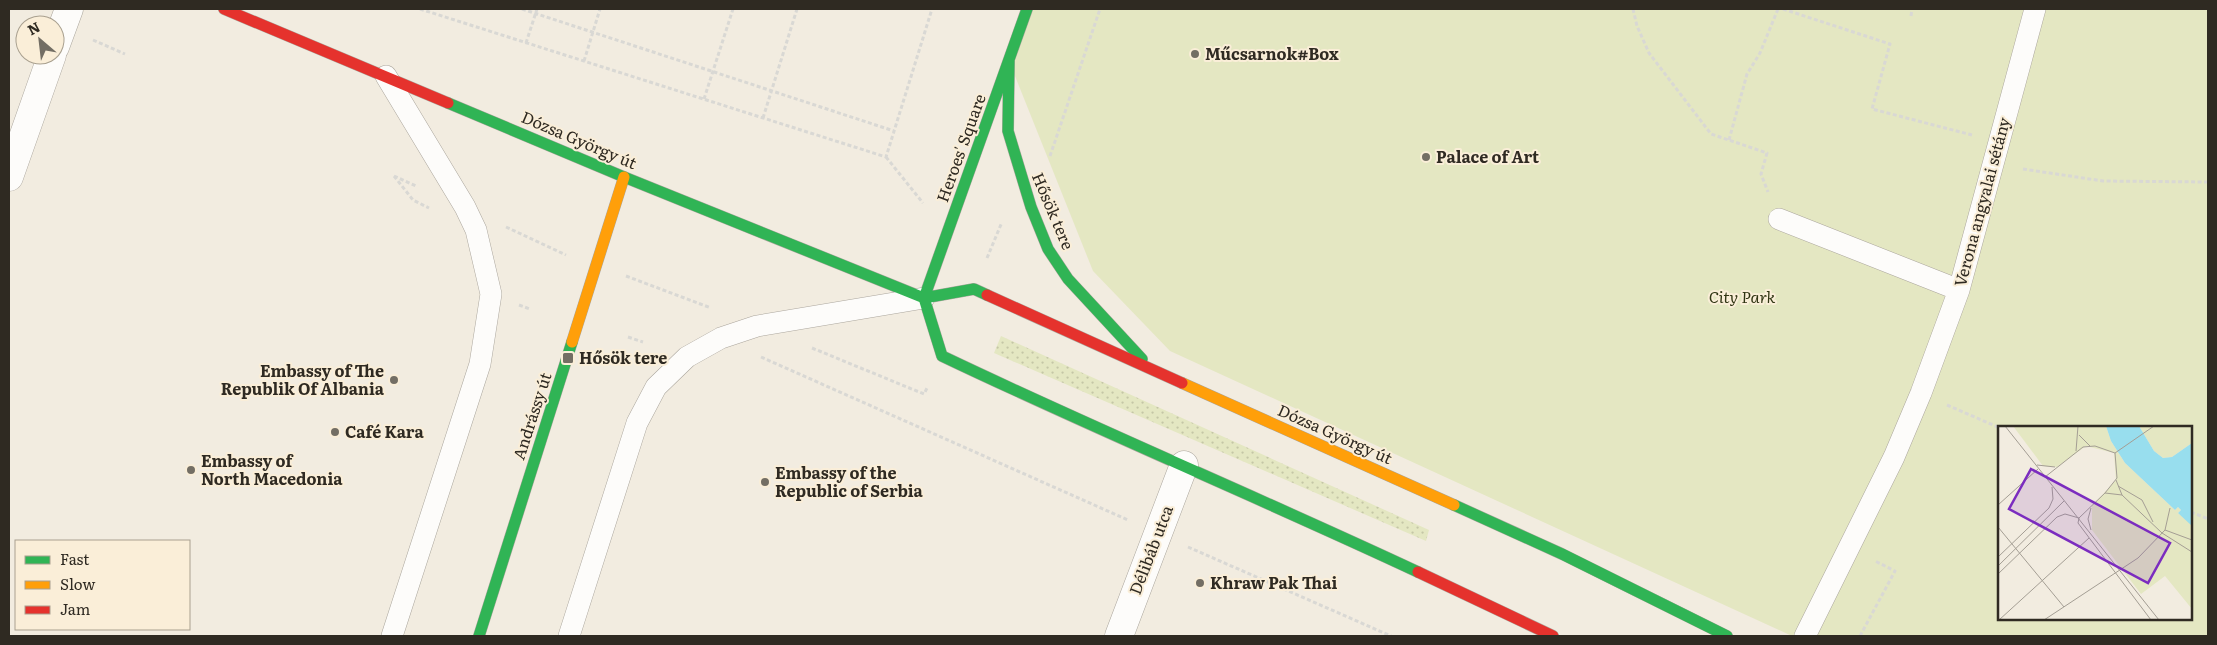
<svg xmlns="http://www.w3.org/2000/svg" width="2217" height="645" font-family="Literata,serif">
<defs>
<pattern id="grass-dots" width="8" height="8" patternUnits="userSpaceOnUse" patternTransform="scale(1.25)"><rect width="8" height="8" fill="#e4e7c2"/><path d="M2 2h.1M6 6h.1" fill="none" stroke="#c4c6a6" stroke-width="1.8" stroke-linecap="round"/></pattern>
</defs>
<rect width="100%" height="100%" fill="#f2ece0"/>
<path fill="url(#grass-dots)" d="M 1001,336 L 1429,530 L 1426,541 L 994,353 Z"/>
<path fill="#e4e7c2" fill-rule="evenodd" d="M 1027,9 L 2208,9 L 2208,636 L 1792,636 L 1170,351 L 1093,271 L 1009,61 ZM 2000,428 L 2191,428 L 2191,619 L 2000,619 Z"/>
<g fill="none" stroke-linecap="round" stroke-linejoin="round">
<defs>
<path id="lane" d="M 386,76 L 465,207 L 476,230 L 491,294 L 480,364 L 392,636
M 1779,219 L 1959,290
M 569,636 L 637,423 L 656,387 L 687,357 L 721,338 L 757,326 L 924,298
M 1805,636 L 1894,457 L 1921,393 L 1959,290 L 2035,9"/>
<path id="street" d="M 55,47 L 69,9
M 9,177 L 52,55
M 1119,636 L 1184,465"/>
<path id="fast" d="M 1009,61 L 1008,131 L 1031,207 L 1048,249 L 1068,279 L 1142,359
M 448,103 L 624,177 L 924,298 L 974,289 L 987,295
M 924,298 L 942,356 C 1099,431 1260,498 1418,572
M 924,298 L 1027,9
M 1454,505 L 1562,554 L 1727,636
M 479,636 L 572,342"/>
<path id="slow" d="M 572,342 L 624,177
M 1182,383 L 1454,505"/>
<path id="jam" d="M 224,9 L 448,103
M 987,295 L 1182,383
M 1418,572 L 1553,636"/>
</defs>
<use href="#lane" stroke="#aba69d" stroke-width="22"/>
<use href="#street" stroke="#aba69d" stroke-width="29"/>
<use href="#fast" stroke="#aba69d" stroke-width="12"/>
<use href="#slow" stroke="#aba69d" stroke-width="12"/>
<use href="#jam" stroke="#aba69d" stroke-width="12"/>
<path stroke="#d9d8d4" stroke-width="3" stroke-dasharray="4 2.5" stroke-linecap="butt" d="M 420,9 L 886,157 L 932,9
M 522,9 L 894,131
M 1633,9 L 1637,26 L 1649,53 L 1711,134 L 1767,153 L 1761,174 L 1768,192
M 1783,9 L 1890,44 L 1872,109 L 1972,135
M 1911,16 L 1912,9
M 93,40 L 125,54
M 526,43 L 537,9
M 584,61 L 600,9
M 704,99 L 733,9
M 763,118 L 797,9
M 1729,140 L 1747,74 L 1760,53 L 1778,9
M 1050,156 L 1100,9
M 886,157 L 923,203
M 2023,169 L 2103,181 L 2208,182
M 394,176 L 416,186
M 394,176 L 413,200 L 429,208
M 506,227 L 566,255
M 987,258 L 1002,222
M 626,276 L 711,308
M 519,305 L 530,309
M 628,337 L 643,342
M 812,348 L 924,394 L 928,386
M 761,357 L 1128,520
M 1947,405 L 2000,428
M 2191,512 L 2208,519
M 1188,547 L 1391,636
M 1860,636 L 1895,571 L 1875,561"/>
<use href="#lane" stroke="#fdfcfa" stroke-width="21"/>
<use href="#street" stroke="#fdfcfa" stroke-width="28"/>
<use href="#fast" stroke="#30b455" stroke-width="11"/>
<use href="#slow" stroke="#ff9f0a" stroke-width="11"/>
<use href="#jam" stroke="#e5322d" stroke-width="11"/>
</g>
<g fill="#736e64" stroke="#faeed8" stroke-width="2">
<circle cx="1195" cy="54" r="5"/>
<circle cx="1426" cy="157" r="5"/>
<rect x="562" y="352" width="12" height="12" rx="2.5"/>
<circle cx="394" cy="380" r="5"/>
<circle cx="335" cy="432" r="5"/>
<circle cx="191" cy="470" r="5"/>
<circle cx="765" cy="482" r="5"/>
<circle cx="1200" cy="583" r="5"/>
</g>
<g text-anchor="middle" stroke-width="4" stroke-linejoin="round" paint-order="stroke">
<g font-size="16" font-weight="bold" fill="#2f2a22" stroke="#faeed8" text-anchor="start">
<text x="1205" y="60">Műcsarnok#Box</text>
<text x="1436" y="163">Palace of Art</text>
<text x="579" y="364">Hősök tere</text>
<text x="384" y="377" text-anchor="end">Embassy of The<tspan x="384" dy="18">Republik Of Albania</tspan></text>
<text x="345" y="438">Café Kara</text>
<text x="201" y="467">Embassy of<tspan x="201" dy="18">North Macedonia</tspan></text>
<text x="775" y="479">Embassy of the<tspan x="775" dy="18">Republic of Serbia</tspan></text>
<text x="1210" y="589">Khraw Pak Thai</text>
</g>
<g font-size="16" fill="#2f2a22" stroke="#faeed8">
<text transform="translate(579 140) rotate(23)" y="6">Dózsa György út</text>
<text transform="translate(961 148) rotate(-70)" y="6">Heroes' Square</text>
<text transform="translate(1982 202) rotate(-75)" y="6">Verona angyalai sétány</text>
<text transform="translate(1053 211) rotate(67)" y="6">Hősök tere</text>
<text transform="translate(532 416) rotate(-72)" y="6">Andrássy út</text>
<text transform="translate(1335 434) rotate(24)" y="6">Dózsa György út</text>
<text transform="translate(1151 550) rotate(-69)" y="6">Délibáb utca</text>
</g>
<g font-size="16" font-style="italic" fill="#303513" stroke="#faeed8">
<text x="1742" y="303">City Park</text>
</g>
</g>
<g transform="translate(1998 426)">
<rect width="194" height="194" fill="#f2ece0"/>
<path d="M 15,0 L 108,0 L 113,15 L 127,37 L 177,84 L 180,81 L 183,84 L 180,87 L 194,97 L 194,183 L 167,150 L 143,168 L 94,104 L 94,80 L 118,54 L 116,27 L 88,20 L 59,41 L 45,40 ZM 141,0 L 194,0 L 194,17 L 174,31 L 165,32 L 156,25 Z" fill="#e4e7c2"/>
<path d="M 108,0 L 141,0 L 156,25 L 165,32 L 174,31 L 194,17 L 193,99 L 180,87 L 183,84 L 180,81 L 177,84 L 127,37 L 113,15 Z" fill="#98deee"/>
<path fill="none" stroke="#a49e94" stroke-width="1" d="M 7,0 L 161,194M 81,9 L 92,20M 78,25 L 80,0M 117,27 L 156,0M 39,39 L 57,41M 47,51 L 85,21 L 97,20 L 117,27M 118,54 L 124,69 L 164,107 L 194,126M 120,60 L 144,74 L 155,96M 107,67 L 124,69M 0,79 L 40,43M 81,92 L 80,97 L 153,194M 0,101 L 66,181M 93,104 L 90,93 L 93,82M 167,104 L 194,114M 0,131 L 51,82 L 55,73 L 54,61M 0,140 L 66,75M 0,148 L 59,91 L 67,88 L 81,92 L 107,67 L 119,52 L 117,27M 1,194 L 91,112M 46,194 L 140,132 L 167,104 L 172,82"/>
<path fill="#7b2cbf" fill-opacity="0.15" stroke="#7b2cbf" stroke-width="2.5" d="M 33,43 L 172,117 L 150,157 L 11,83 Z"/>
<rect width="194" height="194" fill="none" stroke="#2f2a22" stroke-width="2.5"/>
</g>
<rect width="2217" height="645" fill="none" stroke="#2f2a22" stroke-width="20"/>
<rect x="15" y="540" width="175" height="90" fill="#faeed8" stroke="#a9a08f"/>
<rect x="25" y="556" width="25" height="8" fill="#30b455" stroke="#a9a08f"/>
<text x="60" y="565" font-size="15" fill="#2f2a22">Fast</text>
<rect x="25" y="581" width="25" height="8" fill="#ff9f0a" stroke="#a9a08f"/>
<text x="60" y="590" font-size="15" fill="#2f2a22">Slow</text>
<rect x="25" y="606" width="25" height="8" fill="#e5322d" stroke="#a9a08f"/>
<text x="60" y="615" font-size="15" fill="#2f2a22">Jam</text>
<g transform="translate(40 40) rotate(332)"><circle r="24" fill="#faeed8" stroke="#a9a08f"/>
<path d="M0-4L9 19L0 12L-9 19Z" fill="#736e64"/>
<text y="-8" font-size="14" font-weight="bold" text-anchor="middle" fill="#2f2a22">N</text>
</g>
</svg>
